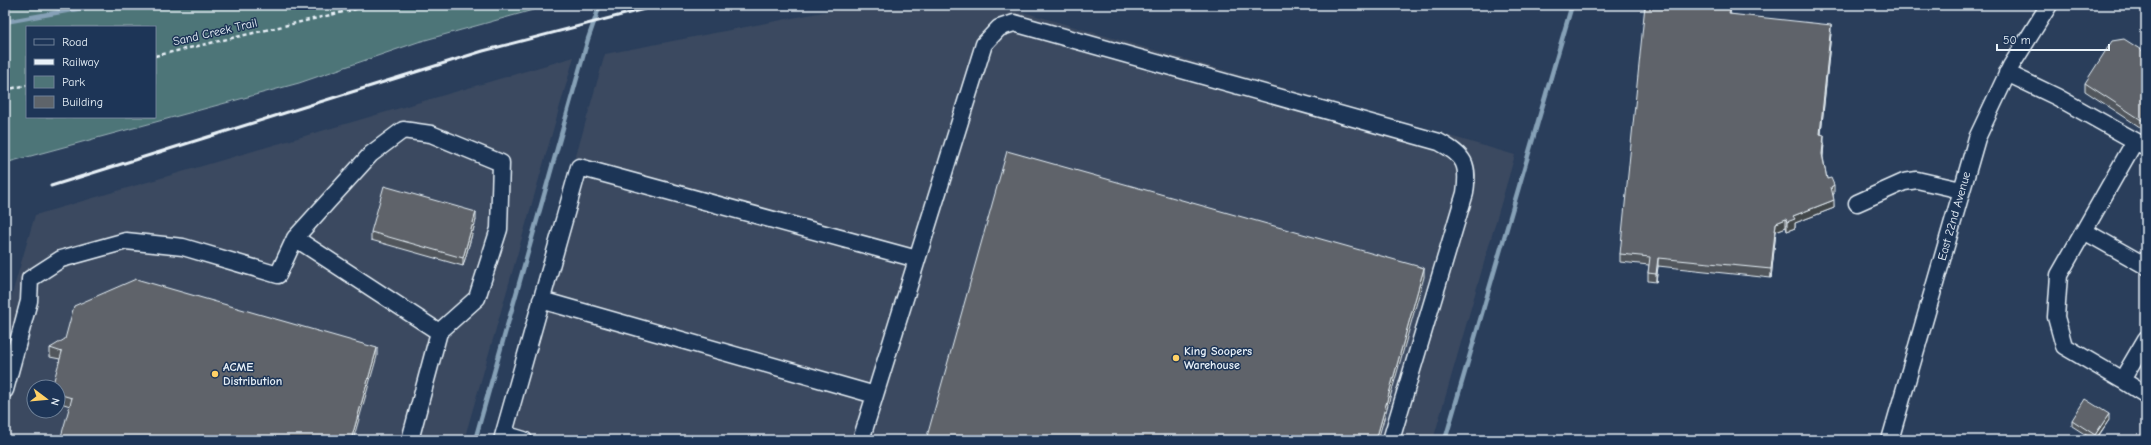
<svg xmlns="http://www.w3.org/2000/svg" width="2151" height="445" font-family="'Comic Neue',sans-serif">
<rect width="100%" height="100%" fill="#2a3e5b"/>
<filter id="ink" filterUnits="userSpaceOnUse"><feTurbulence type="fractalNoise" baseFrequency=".025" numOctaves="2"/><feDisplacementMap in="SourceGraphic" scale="8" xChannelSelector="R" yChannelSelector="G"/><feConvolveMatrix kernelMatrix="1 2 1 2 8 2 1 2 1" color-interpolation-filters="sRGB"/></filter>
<g filter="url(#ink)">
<path fill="#3a4960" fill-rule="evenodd" d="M 860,5 L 999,5 L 1515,155 L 1433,440 L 495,440 L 605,54 Z
M 574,57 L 464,440 L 5,440 L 5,318 L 35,215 ZM 34,387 L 58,387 L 58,411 L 34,411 Z"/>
<path fill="#4e7478" stroke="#9bb2b8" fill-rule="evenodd" d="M 5,5 L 551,5 L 418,42 L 299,83 L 5,163 ZM 27,27 L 155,27 L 155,117 L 27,117 Z"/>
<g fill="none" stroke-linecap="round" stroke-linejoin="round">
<path stroke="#86a1b7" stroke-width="4.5" d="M 5,22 L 99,5
M 475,440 L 588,39 L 600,5
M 1445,440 L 1572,5"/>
<defs>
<path id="minor" d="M 2007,73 L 2057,97 L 2146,147
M 1857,203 L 1904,182 L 1917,180 L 1961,190
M 2084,231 L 2146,266
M 295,238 L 371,154 L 403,130 L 431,134 L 501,163 L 499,229 L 477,298 L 439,332
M 541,300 L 875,395
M 2146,339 L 2122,380 L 2146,395
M 2122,380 L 2064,346 L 2056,317 L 2059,275 L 2135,141
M 5,390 L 29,301 L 30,279 L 61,259 L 126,241 L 183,247 L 278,275 L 295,238 L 439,332 L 410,440
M 504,434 L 524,440
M 502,440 L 579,167 L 917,259
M 861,440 L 984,44 L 999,28 L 1014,23 L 1439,142 C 1465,156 1469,164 1465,193 L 1391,440
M 1890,440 L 1977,138 L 2011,66 L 2049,5"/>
</defs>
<use href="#minor" stroke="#e8f1f8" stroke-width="19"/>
<path stroke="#e8f1f8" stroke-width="2.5" stroke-dasharray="4 3" stroke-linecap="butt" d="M 155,56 L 373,5
M 5,90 L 27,85"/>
<use href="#minor" stroke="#1d3557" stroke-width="16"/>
<path stroke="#e8f1f8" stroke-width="3" d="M 51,186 L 483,51 L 660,5"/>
</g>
<path fill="#51565b" stroke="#e8f1f8" d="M 1731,5 L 1730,14 L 1831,33 L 1821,135 L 1824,143 L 1823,157 L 1827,179 L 1834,194 L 1833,194 L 1834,208 L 1795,223 L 1795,228 L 1787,231 L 1786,227 L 1776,231 L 1771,278 L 1658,266 L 1656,282 L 1648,281 L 1648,273 L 1649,265 L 1620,262 L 1620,254 Z
M 2146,53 L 2146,131 L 2085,91 L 2085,83 Z
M 476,220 L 463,266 L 371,240 L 371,232 Z
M 50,348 L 377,356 L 70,406 L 58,402 L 58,387 L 60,359 L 50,357 Z
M 2072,420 L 2109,420 L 2096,440 L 2094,440 L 2072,426 Z"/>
<path fill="#42464a" stroke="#e8f1f8" d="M 1730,5 L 1731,5 L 1729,23 L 1729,14 Z
M 1831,25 L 1831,33 L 1820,143 L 1820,134 Z
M 1824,135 L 1824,143 L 1822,163 L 1822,154 Z
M 1834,185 L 1834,194 L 1831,195 L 1831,187 Z
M 1834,200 L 1834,208 L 1795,223 L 1795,228 L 1787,231 L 1787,222 L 1793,216 Z
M 476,212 L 476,220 L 463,266 L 463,258 Z
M 1786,219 L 1786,227 L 1776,231 L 1771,278 L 1771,269 L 1776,223 Z
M 1658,258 L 1658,266 L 1656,282 L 1656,274 Z
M 1424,268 L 1424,277 L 1378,440 L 1376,440 Z
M 377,348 L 377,356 L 353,440 L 351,440 Z
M 2109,414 L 2109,420 L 2095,440 L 2095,435 Z"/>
<path fill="#5e646a" stroke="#e8f1f8" d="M 1645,5 L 1730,5 L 1729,14 L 1831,25 L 1820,134 L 1824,135 L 1822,154 L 1827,179 L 1831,178 L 1834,185 L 1831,187 L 1834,200 L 1793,216 L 1795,219 L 1787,222 L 1786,219 L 1776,223 L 1771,269 L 1658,258 L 1656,274 L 1648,273 L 1650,257 L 1620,254 Z
M 2124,39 L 2146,53 L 2146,123 L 2085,83 L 2112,41 Z
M 1007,151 L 1424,268 L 1376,440 L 926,440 Z
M 384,186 L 476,212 L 463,258 L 371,232 Z
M 136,279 L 377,348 L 351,440 L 60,440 L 72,398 L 58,394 L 58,387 L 52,387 L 62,352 L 50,348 L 65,339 L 74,306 Z
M 2085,399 L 2109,414 L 2095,435 L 2072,420 Z"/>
</g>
<g fill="#ffd166" stroke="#1d3557" stroke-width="1.5">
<circle cx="1176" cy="358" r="4"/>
<circle cx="215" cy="374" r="4"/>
</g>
<g text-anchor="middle" stroke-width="3" stroke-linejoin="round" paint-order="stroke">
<g font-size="12" fill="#e8f1f8" stroke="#1d3557">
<text transform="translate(215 32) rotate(-13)" y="4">Sand Creek Trail</text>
<text transform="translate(1954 216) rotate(-74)" y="4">East 22nd Avenue</text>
</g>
<g font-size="12" font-weight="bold" fill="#e8f1f8" stroke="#1d3557" text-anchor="start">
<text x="1184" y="355">King Soopers<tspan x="1184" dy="14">Warehouse</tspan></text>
<text x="223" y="371">ACME<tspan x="223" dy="14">Distribution</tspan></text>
</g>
</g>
<rect width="2151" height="445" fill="none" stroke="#1d3557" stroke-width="20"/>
<rect x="10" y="10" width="2131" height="425" fill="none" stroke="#e8f1f8" stroke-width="1.5" filter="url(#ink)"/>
<rect x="26" y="26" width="130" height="92" fill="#1d3557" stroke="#6e8097"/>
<rect x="34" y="39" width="20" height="6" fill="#1d3557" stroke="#6e8097"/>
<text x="62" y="46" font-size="12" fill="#e8f1f8">Road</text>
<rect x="34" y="59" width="20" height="6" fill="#e8f1f8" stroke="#6e8097"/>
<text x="62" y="66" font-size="12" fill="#e8f1f8">Railway</text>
<rect x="34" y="76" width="20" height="12" fill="#4e7478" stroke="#6e8097"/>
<text x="62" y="86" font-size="12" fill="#e8f1f8">Park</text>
<rect x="34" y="96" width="20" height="12" fill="#5e646a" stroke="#6e8097"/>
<text x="62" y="106" font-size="12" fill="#e8f1f8">Building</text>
<g transform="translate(46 399) rotate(106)"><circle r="19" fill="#1d3557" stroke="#6e8097"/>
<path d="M0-3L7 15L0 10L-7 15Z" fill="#ffd166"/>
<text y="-6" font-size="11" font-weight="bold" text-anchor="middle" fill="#e8f1f8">N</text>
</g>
<path d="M1997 44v6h112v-6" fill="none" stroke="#e8f1f8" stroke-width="2"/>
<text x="2003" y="44" font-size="12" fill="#e8f1f8" stroke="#1d3557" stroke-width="3" paint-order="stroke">50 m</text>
</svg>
